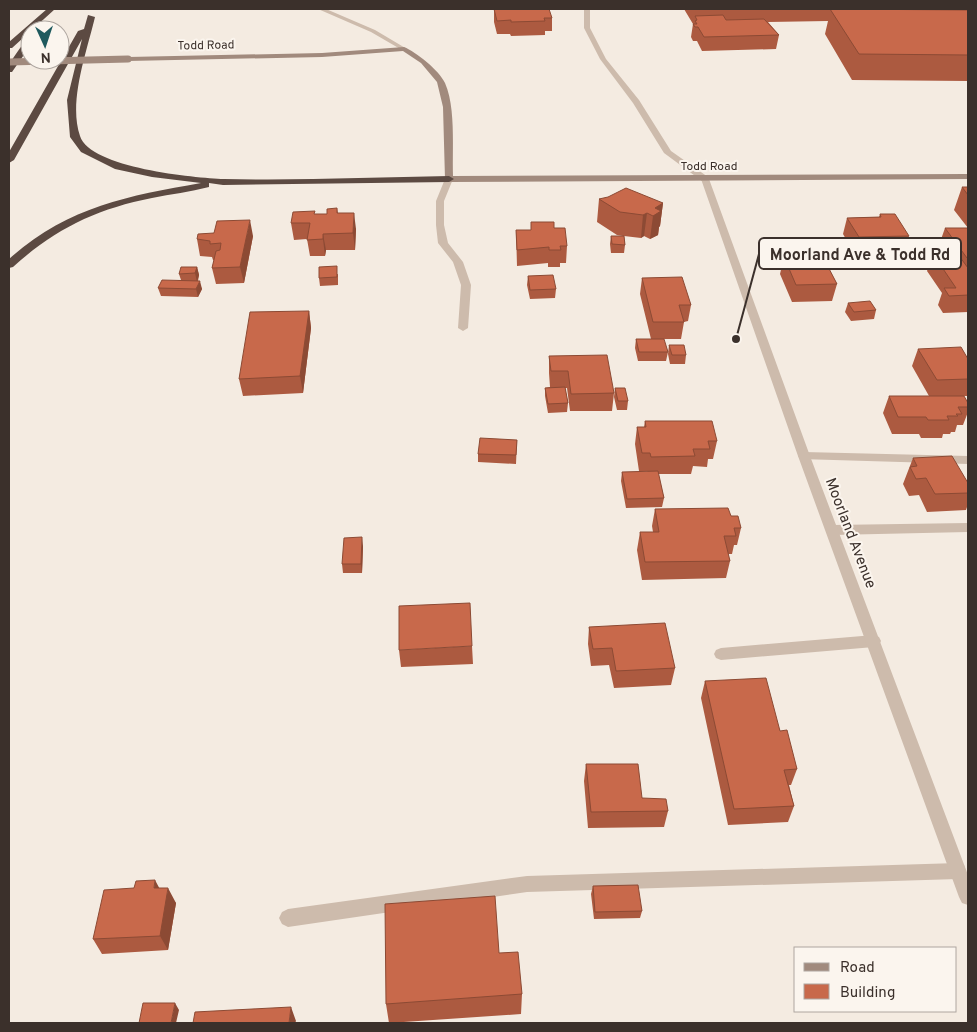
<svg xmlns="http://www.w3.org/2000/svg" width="977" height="1032" font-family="Overpass,sans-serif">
<rect width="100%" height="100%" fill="#f4ebe1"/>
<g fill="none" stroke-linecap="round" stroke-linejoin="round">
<path fill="#cdbbac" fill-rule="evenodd" d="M 584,9 L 590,9 L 590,28 L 606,59 L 639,100 L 671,151 L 708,177 L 708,181 L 702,181 L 664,153 L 633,103 L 600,59 L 584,28 Z
M 449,176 L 453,179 L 444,201 L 444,225 L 448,243 L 463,262 L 471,285 L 468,328 L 463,331 L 458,328 L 461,285 L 453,262 L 438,243 L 436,225 L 436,201 L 445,179 Z
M 804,452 L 968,456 L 968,464 L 800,459 L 798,456 Z
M 968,523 L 968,532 L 833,535 L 829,533 L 827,530 L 829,527 L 833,525 Z
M 874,635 L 879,637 L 881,641 L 879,645 L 874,647 L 721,660 L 716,658 L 714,654 L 716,650 L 721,648 Z
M 958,863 L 964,865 L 966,871 L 964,877 L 958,879 L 527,892 L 288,927 L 282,924 L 279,918 L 282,912 L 288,909 L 527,876 Z"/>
<path fill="#cdbbac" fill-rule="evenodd" d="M 318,9 L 326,9 L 375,30 L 407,49 L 402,50 L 371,32 Z"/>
<path fill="#cdbbac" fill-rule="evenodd" d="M 705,176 L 709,179 L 810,456 L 968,875 L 968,905 L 962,903 L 959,897 L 798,456 L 701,179 Z"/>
<path fill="#a18a7d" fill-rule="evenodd" d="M 404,47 C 416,52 439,70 445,83 C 456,108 452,149 453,176 L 968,174 L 968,179 L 449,182 L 445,179 L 443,107 L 437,82 L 421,63 L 403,51 L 322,57 L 128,61 L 125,59 L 128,57 L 322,53 Z"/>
<path fill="#5c4a42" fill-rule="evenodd" d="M 47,9 L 55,9 L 12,48 L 9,48 L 9,42 Z
M 88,15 L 95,17 C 87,51 68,102 80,136 C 90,168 195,178 224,179 C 299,181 374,177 449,176 L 454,179 L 449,182 L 223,185 L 209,183 L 209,187 C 190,192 171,194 152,198 C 96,209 55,229 13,267 L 9,268 L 9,259 C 67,207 127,196 201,183 L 152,177 L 115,169 L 81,152 L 70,137 L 67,100 L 82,39 L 14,160 L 9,163 L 9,152 L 78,31 L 84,29 Z
M 27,38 L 30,38 L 30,46 L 12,72 L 9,72 L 9,64 Z"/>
<path stroke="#a18a7d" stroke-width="7" d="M 9,62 L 128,59"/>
</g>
<path fill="#ac5a40" d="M 494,9 L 552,18 L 552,31 L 545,31 L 545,35 L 511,36 L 510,34 L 497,34 L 494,22 Z
M 684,9 L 953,9 L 953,10 L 968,10 L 968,81 L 852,80 L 825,34 L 828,21 L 768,22 L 779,35 L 776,49 L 702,51 L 697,41 L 693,41 L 691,37 L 693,24 Z
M 962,187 L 968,187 L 968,312 L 943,313 L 938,305 L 942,293 L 927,271 L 933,254 L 945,254 L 939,245 L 945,228 L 968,228 L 954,210 Z
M 599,199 L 663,203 L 660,226 L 659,227 L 658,235 L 650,239 L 644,236 L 641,238 L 624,236 L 625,245 L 624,253 L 611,253 L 610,244 L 611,236 L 623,236 L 617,235 L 597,222 Z
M 337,208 L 338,213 L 356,229 L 355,250 L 326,250 L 325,256 L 310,256 L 307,239 L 294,240 L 291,223 L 315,214 L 327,214 Z
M 880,214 L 909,236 L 904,252 L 854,253 L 843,234 L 847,218 L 879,217 Z
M 531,222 L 554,228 L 567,246 L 566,263 L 560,263 L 560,267 L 548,267 L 548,263 L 517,266 L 516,230 L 531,230 Z
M 214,233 L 253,236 L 244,283 L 216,284 L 212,268 L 214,260 L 213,260 L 212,257 L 200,256 L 197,239 Z
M 808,243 L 846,253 L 843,262 L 825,262 L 837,284 L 832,301 L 792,302 L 780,274 L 784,257 L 810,259 L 806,251 Z
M 197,267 L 199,275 L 198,281 L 202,289 L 198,297 L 161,296 L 158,288 L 181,280 L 179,274 Z
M 338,274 L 338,285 L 320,286 L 319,278 Z
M 528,276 L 556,289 L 555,298 L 530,299 L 527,285 Z
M 642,278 L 691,305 L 688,321 L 684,322 L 681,339 L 661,339 L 668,352 L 666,361 L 638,361 L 635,348 L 636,339 L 651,339 L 640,294 Z
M 848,303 L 876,310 L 874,319 L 851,321 L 845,312 Z
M 309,311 L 311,328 L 303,393 L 243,396 L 239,379 Z
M 669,345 L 686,355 L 685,364 L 670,364 L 668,354 Z
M 918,349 L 968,359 L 968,396 L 954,396 L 968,403 L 968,412 L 963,425 L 957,425 L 955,432 L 951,432 L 950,434 L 943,434 L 942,438 L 921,438 L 919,434 L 892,434 L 883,413 L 889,396 L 929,396 L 912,366 Z
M 549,356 L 614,393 L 612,411 L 570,411 L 567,388 L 565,388 L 568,403 L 567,412 L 548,413 L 545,396 L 545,388 L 550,387 L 549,373 Z
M 615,388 L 628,401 L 627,410 L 617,410 L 614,397 Z
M 645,421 L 717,441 L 713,459 L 708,459 L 707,467 L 693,466 L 691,474 L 658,474 L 664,498 L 662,507 L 626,508 L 621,481 L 622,472 L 648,472 L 647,471 L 639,471 L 635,444 L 637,427 L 644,427 Z
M 517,440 L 516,464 L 478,462 L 478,454 Z
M 913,458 L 968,483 L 968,504 L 966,510 L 927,512 L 919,495 L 909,496 L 903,484 Z
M 655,509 L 731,516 L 741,528 L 737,545 L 734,545 L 732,554 L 728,554 L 730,561 L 726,578 L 642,580 L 637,550 L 640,532 L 653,532 L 652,526 Z
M 363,546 L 362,573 L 343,573 L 342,564 Z
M 589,627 L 675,668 L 671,685 L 614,688 L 609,665 L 591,666 L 588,644 Z
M 472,646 L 473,664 L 401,667 L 399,650 Z
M 705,681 L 780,731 L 797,769 L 791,785 L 789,785 L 794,806 L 788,822 L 728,825 L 701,698 Z
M 586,764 L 642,798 L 668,811 L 664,827 L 588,828 L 584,781 Z
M 593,886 L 642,911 L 640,918 L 594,919 L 591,894 Z
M 159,888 L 176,903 L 168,950 L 102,954 L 93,939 Z
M 499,953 L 522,994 L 521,1014 L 389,1023 L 386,1004 Z"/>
<path fill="#8c4a34" d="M 663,203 L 660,226 L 659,227 L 658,235 L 650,239 L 653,216 L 655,208 Z
M 354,213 L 356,229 L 355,250 L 353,233 Z
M 647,213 L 644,236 L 641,238 L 643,215 Z
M 250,220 L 253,236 L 244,283 L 240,267 Z
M 323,234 L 326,250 L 325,256 L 323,239 Z
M 197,267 L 199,275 L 197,282 L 195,273 Z
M 200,281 L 202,289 L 198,297 L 196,289 Z
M 309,311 L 311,328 L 303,393 L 300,376 Z
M 362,537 L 363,546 L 362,573 L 361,564 Z
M 155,880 L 163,895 L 154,888 Z
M 168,888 L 176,903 L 168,950 L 160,936 Z
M 175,1003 L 179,1010 L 176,1023 L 171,1023 Z
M 291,1007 L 296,1021 L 295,1023 L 289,1023 Z"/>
<path fill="#c8694b" stroke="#8c4a34" d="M 494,9 L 549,9 L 552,18 L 544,18 L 545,21 L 511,22 L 511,20 L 497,21 Z
M 830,9 L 968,10 L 968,55 L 859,54 Z
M 723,15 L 726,20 L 764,19 L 779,35 L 704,37 L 698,27 L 695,27 L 693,24 L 697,24 L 695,21 L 697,20 L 695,16 Z
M 962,187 L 968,187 L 968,195 Z
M 626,188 L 663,203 L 655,208 L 661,211 L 653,216 L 647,213 L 643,215 L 620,212 L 599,199 L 608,197 Z
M 337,208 L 337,213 L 354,213 L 353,233 L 323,234 L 323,239 L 307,240 L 310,223 L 291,223 L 293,212 L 315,211 L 314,214 L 327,214 L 327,209 Z
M 880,214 L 895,214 L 909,236 L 859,237 L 847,218 L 881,217 Z
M 250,220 L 240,267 L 212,268 L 216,251 L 220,250 L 221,243 L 210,244 L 210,241 L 197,239 L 198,234 L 214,233 L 217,221 Z
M 531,222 L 554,222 L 554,228 L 565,228 L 567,246 L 560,246 L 561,250 L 549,250 L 549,247 L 517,250 L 516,230 L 531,230 Z
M 945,228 L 968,228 L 968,258 L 967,258 Z
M 611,236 L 624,236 L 625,245 L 612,244 Z
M 957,253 L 968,268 L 968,295 L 949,296 L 944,288 L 956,288 L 933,254 Z
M 784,257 L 809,257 L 810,259 L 824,259 L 837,284 L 796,285 Z
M 337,266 L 337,277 L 319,278 L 319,267 Z
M 181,267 L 197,267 L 195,273 L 179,274 Z
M 553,275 L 556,289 L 530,290 L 528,276 Z
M 682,277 L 691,305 L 679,305 L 684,322 L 653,322 L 642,278 Z
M 162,280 L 200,281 L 196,289 L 158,288 Z
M 870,301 L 876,310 L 854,312 L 848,303 Z
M 309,311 L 300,376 L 239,379 L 250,312 Z
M 636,339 L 664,339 L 668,352 L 639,352 Z
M 669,345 L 684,345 L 686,355 L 672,355 Z
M 961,347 L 968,359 L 968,379 L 937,380 L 918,349 Z
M 607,355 L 614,393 L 571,394 L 568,371 L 551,371 L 549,356 Z
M 565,387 L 568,403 L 548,404 L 545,388 Z
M 615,388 L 625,388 L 628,401 L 618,401 Z
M 889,396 L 964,396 L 968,403 L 968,407 L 958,407 L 962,414 L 956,414 L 958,416 L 947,416 L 949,420 L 928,420 L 926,417 L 898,417 Z
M 645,421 L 712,421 L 717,441 L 708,441 L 710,449 L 693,449 L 695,456 L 651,457 L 650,453 L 642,453 L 637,427 L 646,427 Z
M 480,438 L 517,440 L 516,455 L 478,454 Z
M 952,456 L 968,483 L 968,493 L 935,494 L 926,478 L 916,479 L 910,467 L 917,466 L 913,458 Z
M 658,471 L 664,498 L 627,499 L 622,472 Z
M 728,508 L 731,516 L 738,516 L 741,528 L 734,528 L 736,536 L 724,536 L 730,561 L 645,562 L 640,532 L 659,532 L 655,509 Z
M 362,537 L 361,564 L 342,564 L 344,538 Z
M 470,603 L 472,646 L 399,650 L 399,606 Z
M 665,623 L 675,668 L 616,671 L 612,648 L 593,649 L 589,627 Z
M 766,678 L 780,731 L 787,730 L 797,769 L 784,770 L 794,806 L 734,809 L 705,681 Z
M 586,764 L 638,764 L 642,798 L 666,799 L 668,811 L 591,812 Z
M 155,880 L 154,888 L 168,888 L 160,936 L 93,939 L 104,890 L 134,888 L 136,881 Z
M 638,885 L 642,911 L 595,912 L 593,886 Z
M 495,896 L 499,953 L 518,952 L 522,994 L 386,1004 L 385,904 Z
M 143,1003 L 175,1003 L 171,1023 L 139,1023 Z
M 291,1007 L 289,1023 L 193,1023 L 195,1012 Z"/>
<g text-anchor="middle" stroke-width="4" stroke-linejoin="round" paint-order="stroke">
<g font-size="12" fill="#3b302b" stroke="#fbf5ee">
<text transform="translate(206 45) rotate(-1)" y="4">Todd Road</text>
<text x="709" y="170">Todd Road</text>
</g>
<g font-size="15" fill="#3b302b" stroke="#fbf5ee">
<text transform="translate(851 533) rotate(69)" y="5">Moorland Avenue</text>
</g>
</g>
<path fill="none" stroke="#3b302b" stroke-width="2" d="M736 339L759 254"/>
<circle fill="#3b302b" stroke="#fbf5ee" stroke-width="2" cx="736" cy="339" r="5"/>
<rect fill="#fbf5ee" stroke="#3b302b" stroke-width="2" x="759" y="238" width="202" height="31" rx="5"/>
<g font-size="16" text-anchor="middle" font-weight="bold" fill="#3b302b">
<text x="860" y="260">Moorland Ave &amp; Todd Rd</text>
</g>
<rect width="977" height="1032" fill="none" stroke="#3b302b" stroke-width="20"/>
<rect x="794" y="947" width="162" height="65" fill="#fbf5ee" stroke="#aea6a0"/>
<rect x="804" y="963" width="25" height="8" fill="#a18a7d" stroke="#aea6a0"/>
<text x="840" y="972" font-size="15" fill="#3b302b">Road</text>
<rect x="804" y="984" width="25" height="15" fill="#c8694b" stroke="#aea6a0"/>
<text x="840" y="997" font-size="15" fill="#3b302b">Building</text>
<g transform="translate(45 45) rotate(177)"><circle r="24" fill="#fbf5ee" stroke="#aea6a0"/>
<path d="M0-4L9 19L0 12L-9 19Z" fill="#1f5a5e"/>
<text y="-8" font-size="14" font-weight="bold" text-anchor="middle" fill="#3b302b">N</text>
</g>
</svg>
